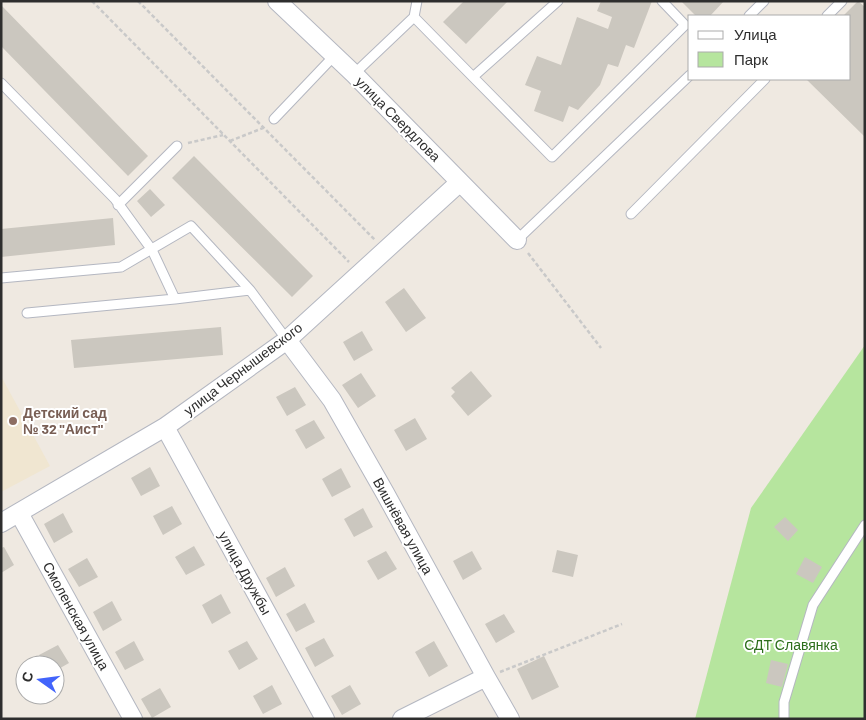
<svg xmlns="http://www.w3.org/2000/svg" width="866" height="720" font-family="Barlow,sans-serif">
<rect width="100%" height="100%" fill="#efe9e1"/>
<path fill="#f0e6d1" d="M 1,376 L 50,466 L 1,492 Z"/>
<path fill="#b6e59e" d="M 865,345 L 865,719 L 695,719 L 751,508 Z"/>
<path fill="#cbc7bf" d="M 464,1 L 508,1 L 466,44 L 443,22 Z
M 601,1 L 652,1 L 634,48 L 626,45 L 618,67 L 608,64 L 600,85 L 578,110 L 569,106 L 563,122 L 534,111 L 541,91 L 525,85 L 537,56 L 561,65 L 577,17 L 608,29 L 612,17 L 597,11 Z
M 681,1 L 724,1 L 710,16 L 696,16 Z
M 858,1 L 865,7 L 865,137 L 806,79 L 850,79 L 850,16 L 843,16 Z
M 1,5 L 148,156 L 128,176 L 1,46 Z
M 194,156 L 313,276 L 292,297 L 172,178 Z
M 150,189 L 165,205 L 151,217 L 137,201 Z
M 113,218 L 115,245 L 1,257 L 1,229 Z
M 404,288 L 426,318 L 406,332 L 385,302 Z
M 221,327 L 223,355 L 74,368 L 71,340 Z
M 362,331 L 373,350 L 354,361 L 343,342 Z
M 471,371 L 492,396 L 468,416 L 451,396 L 455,392 L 451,388 Z
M 361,373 L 376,396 L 358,408 L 342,385 Z
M 295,387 L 306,405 L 287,416 L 276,397 Z
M 415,418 L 427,439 L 406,451 L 394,430 Z
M 314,420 L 325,438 L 306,449 L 295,430 Z
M 150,467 L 160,486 L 141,496 L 131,478 Z
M 341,468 L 351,487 L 332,497 L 322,479 Z
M 172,506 L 182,524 L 163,535 L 153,516 Z
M 363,508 L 373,527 L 354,537 L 344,519 Z
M 63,513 L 73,532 L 54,543 L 44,524 Z
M 785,517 L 798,530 L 788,541 L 774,527 Z
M 194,546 L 205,565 L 186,575 L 175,557 Z
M 4,547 L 14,565 L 1,573 L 1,548 Z
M 557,550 L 578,555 L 573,577 L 552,572 Z
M 386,551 L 397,569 L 378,580 L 367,561 Z
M 472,551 L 482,569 L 463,580 L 453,561 Z
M 805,557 L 822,567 L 813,583 L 796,574 Z
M 87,558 L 98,577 L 79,587 L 68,569 Z
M 285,567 L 295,586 L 276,597 L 266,578 Z
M 221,594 L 231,613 L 212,624 L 202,605 Z
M 112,601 L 122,620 L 103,631 L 93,612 Z
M 305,603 L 315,622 L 296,632 L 286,614 Z
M 504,614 L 515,632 L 496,643 L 485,624 Z
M 324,638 L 334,656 L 315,667 L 305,648 Z
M 134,641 L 144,660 L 125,670 L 115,652 Z
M 247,641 L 258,659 L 239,670 L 228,651 Z
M 434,641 L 448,666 L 429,677 L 415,652 Z
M 58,645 L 69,663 L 55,671 L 55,665 L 45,665 L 39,655 Z
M 544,656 L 559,687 L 532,700 L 517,669 Z
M 771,660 L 788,664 L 782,687 L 766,683 Z
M 272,685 L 282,704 L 263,714 L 253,696 Z
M 350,685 L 361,704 L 342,715 L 331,696 Z
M 160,688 L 171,707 L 152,718 L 141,699 Z"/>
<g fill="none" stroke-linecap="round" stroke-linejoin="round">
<defs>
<path id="lane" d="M 749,16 L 764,1
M 827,16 L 842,1
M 414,17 L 417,1
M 354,74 L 414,17 L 473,77 L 558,1
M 473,77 L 552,157 L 685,25 L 662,1
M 1,83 L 115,199 L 152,250 L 175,299
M 274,119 L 334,56
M 118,205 L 177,146
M 631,214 L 765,79
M 517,240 L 690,75
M 1,278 L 121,267 L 191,226 L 250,290 L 287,340
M 27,313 L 175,299 L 250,290
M 784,719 L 784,702 L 813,605 L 865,525"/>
<path id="street" d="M 277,1 L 354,74 L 517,240
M 287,340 L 332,400 L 385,493 L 486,677 L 510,719
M 165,427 L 325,719
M 19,513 L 133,719
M 1,523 L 165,427 L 287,340 L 460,182
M 402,719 L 486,677"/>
</defs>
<use href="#lane" stroke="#b4b7c1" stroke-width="11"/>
<use href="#street" stroke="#b4b7c1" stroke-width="20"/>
<path stroke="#c9c9c9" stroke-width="2.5" stroke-dasharray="4 2.5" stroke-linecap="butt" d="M 92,1 L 349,262
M 138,1 L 375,240
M 230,141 L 263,128
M 188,143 L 223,135
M 528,253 L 601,348
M 500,672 L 622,624"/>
<use href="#lane" stroke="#fff" stroke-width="9"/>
<use href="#street" stroke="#fff" stroke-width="18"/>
</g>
<circle fill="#8d6e63" stroke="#fff" stroke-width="2" cx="13" cy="421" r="5"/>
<g text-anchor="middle" stroke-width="4" stroke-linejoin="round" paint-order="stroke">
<g font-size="14" fill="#2e2e2e" stroke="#fff">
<text transform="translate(398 119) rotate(45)" y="5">улица Свердлова</text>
<text transform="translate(243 369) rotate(-37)" y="5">улица Чернышевского</text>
<text transform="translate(403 526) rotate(61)" y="5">Вишнёвая улица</text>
<text transform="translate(245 573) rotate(61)" y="5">улица Дружбы</text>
<text transform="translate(76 616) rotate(61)" y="5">Смоленская улица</text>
</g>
<g font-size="14" font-weight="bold" fill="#785e54" stroke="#fff" text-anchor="start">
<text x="23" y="418">Детский сад<tspan x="23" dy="16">№ 32 "Аист"</tspan></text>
</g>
<g font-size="14" fill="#2c6e1b" stroke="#fff">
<text x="791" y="650">СДТ Славянка</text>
</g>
</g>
<rect width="866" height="720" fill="none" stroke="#2e2e2e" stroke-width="5"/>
<rect x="688" y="15" width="162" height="65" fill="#ffffff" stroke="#ababab"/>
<rect x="698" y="31" width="25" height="8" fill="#ffffff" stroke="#ababab"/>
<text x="734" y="40" font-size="15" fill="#2e2e2e">Улица</text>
<rect x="698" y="52" width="25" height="15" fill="#b6e59e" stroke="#ababab"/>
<text x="734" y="65" font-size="15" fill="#2e2e2e">Парк</text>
<g transform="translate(40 680) rotate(284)"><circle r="24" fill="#ffffff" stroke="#ababab"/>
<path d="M0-4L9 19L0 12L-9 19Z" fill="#4264fb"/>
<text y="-8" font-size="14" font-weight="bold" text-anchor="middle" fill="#2e2e2e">С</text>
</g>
</svg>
